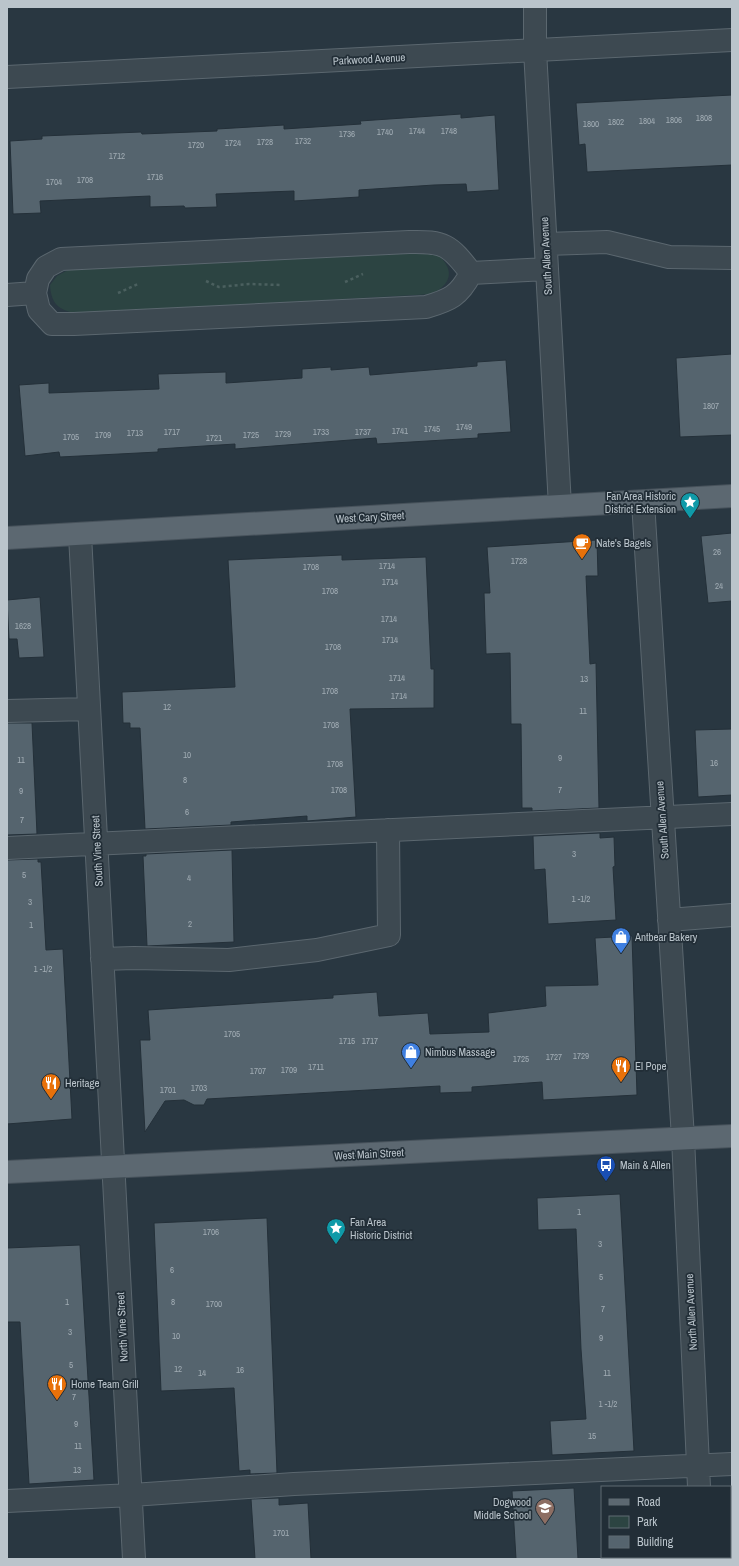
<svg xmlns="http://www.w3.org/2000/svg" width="739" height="1566" font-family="'Archivo Narrow',sans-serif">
<rect width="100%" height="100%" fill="#293741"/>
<path fill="#2c4442" d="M 435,252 C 453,267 455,282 432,294 L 80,314 C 60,311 51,305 50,285 L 57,276 L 68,270 Z"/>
<path fill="#55646e" stroke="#243039" d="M 732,95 L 732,165 L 587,172 L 585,144 L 579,145 L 576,103 Z
M 461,114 L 461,118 L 495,115 L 499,190 L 467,192 L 466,184 L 434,185 L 359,190 L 359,197 L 294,201 L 294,191 L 216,194 L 217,207 L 185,208 L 184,206 L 150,207 L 150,196 L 40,201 L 41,213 L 13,214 L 10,141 L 42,139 L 42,136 L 141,132 L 142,134 L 217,131 L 217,129 L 284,125 L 284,129 L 361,124 L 360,121 Z
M 732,354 L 732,435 L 680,437 L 676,358 Z
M 506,360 L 511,432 L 478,434 L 478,438 L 377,444 L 376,438 L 235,449 L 235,444 L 158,449 L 158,452 L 60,457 L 59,452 L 25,456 L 19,385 L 49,383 L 49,393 L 159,389 L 158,374 L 226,372 L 226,383 L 302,378 L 302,369 L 331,367 L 331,370 L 369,367 L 370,375 L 477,366 L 477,362 Z
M 732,533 L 732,601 L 708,603 L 701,536 Z
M 597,540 L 598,576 L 586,576 L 590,664 L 596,663 L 599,808 L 532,811 L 532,808 L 522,808 L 521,724 L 511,724 L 510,653 L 486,654 L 484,593 L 490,593 L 487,547 Z
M 342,555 L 342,560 L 426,557 L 431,669 L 434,669 L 434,708 L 350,709 L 356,817 L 307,821 L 307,816 L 231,822 L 231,825 L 145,829 L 140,728 L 130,728 L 130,723 L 123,723 L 122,692 L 235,687 L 228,560 Z
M 40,597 L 44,657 L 19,658 L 17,639 L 9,639 L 7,600 Z
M 7,723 L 32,723 L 37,834 L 7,835 Z
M 732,729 L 732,795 L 698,797 L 695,730 Z
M 600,833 L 600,838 L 614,837 L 615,866 L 613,867 L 616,920 L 548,924 L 545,869 L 534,870 L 533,836 Z
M 232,850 L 234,942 L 147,946 L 143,856 L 146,856 L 146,854 Z
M 38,859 L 38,862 L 41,862 L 46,950 L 63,949 L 72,1119 L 7,1124 L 7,860 Z
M 632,936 L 637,1095 L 543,1100 L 542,1082 L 472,1087 L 472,1092 L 440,1093 L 440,1086 L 207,1099 L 204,1105 L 194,1105 L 184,1100 L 165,1101 L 145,1132 L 140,1040 L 150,1040 L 148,1010 L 333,998 L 333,995 L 377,992 L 379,1016 L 428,1013 L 430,1034 L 489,1032 L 488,1013 L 546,1006 L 545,986 L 598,985 L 595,938 Z
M 620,1194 L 634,1451 L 552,1455 L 550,1421 L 586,1419 L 581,1349 L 576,1229 L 538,1230 L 537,1198 Z
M 267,1218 L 277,1473 L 250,1474 L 250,1470 L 239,1471 L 234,1388 L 161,1391 L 154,1223 Z
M 80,1245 L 94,1480 L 29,1484 L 20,1322 L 7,1322 L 7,1248 Z
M 574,1488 L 578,1559 L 516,1559 L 512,1491 Z
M 279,1498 L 279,1505 L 308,1503 L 311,1559 L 255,1559 L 251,1499 Z"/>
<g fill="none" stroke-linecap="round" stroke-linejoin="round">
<defs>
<path id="minor" d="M 535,7 L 535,50 L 560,506
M 7,77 L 732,40
M 546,244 L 607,242 L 669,257 L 732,258
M 471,273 C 459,296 450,300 426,307 L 74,324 L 52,324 L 39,310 L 35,293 L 38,279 L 46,267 L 61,259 L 409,242 C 444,241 450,245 471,273 L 547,269
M 7,295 L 35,293
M 643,502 L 683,1138 L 699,1487
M 80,535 L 134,1559
M 7,711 L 89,709
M 7,848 L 732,814
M 669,920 L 732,915
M 102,959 L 134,958 L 229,960 L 317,950 L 389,935 L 388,830
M 7,1501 L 132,1495 L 294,1484 L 732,1464
M 702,1557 L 702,1559"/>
<path id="major" d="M 7,538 L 732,496
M 7,1172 L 732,1136"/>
</defs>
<use href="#minor" stroke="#5b676f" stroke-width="24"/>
<use href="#major" stroke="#47525b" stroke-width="24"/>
<path stroke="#4b605f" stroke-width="2.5" stroke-dasharray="3 3" stroke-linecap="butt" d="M 206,281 L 219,287 L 249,284 L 282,285
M 345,282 L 363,274
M 118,293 L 138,284"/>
<use href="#minor" stroke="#3d4951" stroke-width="22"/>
<use href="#major" stroke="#5c6871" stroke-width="22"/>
</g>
<defs>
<symbol id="sight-pin" viewBox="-11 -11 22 30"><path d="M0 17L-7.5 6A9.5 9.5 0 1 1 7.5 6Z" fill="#0f9aa8" stroke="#222e37"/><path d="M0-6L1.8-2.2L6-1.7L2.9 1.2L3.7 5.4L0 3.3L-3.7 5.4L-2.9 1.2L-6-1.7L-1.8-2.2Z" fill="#fff"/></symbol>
<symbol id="cafe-pin" viewBox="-11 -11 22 30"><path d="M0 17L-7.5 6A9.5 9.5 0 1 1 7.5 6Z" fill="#e8710a" stroke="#222e37"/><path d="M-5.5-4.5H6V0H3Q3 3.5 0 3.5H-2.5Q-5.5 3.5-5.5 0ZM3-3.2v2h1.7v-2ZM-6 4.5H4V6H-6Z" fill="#fff"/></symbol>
<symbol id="shop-pin" viewBox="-11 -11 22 30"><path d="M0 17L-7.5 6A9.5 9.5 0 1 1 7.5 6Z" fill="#3f7fe0" stroke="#222e37"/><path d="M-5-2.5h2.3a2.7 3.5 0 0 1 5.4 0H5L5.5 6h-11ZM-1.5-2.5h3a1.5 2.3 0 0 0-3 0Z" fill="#fff"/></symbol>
<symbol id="restaurant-pin" viewBox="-11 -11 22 30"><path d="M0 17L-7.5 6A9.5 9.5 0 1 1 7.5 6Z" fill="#e8710a" stroke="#222e37"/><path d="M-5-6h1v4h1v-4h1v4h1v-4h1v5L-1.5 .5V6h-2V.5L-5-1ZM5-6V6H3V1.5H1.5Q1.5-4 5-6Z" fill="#fff"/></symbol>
<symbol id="bus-pin" viewBox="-11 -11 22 30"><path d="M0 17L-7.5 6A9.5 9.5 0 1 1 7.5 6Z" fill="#1a4fb4" stroke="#222e37"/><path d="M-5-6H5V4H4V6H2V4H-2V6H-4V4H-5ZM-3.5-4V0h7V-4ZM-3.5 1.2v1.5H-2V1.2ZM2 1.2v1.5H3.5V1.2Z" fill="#fff"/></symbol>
<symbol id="school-pin" viewBox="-11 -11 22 30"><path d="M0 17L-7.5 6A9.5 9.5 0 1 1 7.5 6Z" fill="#8d6e63" stroke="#222e37"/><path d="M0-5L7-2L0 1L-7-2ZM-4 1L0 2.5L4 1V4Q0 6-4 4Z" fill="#fff"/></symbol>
</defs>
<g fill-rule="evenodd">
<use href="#sight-pin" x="679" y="491" width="22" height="30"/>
<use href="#cafe-pin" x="571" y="532" width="22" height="30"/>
<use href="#shop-pin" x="610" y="926" width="22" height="30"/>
<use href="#shop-pin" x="400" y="1041" width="22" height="30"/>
<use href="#restaurant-pin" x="610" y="1055" width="22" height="30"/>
<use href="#restaurant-pin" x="40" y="1072" width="22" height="30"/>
<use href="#bus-pin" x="595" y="1154" width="22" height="30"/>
<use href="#sight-pin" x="325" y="1217" width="22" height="30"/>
<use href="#restaurant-pin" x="46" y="1373" width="22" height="30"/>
<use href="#school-pin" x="534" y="1497" width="22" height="30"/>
</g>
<g text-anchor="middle" stroke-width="3.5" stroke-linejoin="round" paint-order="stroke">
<g font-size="9" fill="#a1acb4">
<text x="704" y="121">1808</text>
<text x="674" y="123">1806</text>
<text x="647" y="124">1804</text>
<text x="616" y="125">1802</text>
<text x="591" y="127">1800</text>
<text x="417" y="134">1744</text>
<text x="449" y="134">1748</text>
<text x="385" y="135">1740</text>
<text x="347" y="137">1736</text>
<text x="303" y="144">1732</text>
<text x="265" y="145">1728</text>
<text x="233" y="146">1724</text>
<text x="196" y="148">1720</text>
<text x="117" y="159">1712</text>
<text x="155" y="180">1716</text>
<text x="85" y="183">1708</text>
<text x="54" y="185">1704</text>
<text x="711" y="409">1807</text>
<text x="464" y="430">1749</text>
<text x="432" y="432">1745</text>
<text x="400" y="434">1741</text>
<text x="172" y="435">1717</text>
<text x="321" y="435">1733</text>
<text x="363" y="435">1737</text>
<text x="135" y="436">1713</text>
<text x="283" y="437">1729</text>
<text x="103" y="438">1709</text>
<text x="251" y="438">1725</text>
<text x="71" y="440">1705</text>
<text x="214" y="441">1721</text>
<text x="717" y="555">26</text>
<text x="519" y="564">1728</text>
<text x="387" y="569">1714</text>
<text x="311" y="570">1708</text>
<text x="390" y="585">1714</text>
<text x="719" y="589">24</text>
<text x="330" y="594">1708</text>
<text x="389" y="622">1714</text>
<text x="23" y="629">1628</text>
<text x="390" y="643">1714</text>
<text x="333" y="650">1708</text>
<text x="397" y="681">1714</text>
<text x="584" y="682">13</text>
<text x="330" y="694">1708</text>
<text x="399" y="699">1714</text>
<text x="167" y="710">12</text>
<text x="583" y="714">11</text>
<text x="331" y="728">1708</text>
<text x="187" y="758">10</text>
<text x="560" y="761">9</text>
<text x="21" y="763">11</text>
<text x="714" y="766">16</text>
<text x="335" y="767">1708</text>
<text x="185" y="783">8</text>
<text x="339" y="793">1708</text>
<text x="560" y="793">7</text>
<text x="21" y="794">9</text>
<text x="187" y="815">6</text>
<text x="22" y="823">7</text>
<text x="574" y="857">3</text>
<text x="24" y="878">5</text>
<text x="189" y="881">4</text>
<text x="581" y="902">1 -1/2</text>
<text x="30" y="905">3</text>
<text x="190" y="927">2</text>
<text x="31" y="928">1</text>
<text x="43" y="972">1 -1/2</text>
<text x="232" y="1037">1705</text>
<text x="347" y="1044">1715</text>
<text x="370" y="1044">1717</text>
<text x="581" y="1059">1729</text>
<text x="554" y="1060">1727</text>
<text x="521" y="1062">1725</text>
<text x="316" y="1070">1711</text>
<text x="289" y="1073">1709</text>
<text x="258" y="1074">1707</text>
<text x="199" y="1091">1703</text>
<text x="168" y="1093">1701</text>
<text x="579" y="1215">1</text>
<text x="211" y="1235">1706</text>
<text x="600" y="1247">3</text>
<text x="172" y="1273">6</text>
<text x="601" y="1280">5</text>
<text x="67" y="1305">1</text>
<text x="173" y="1305">8</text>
<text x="214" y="1307">1700</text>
<text x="603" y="1312">7</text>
<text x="70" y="1335">3</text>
<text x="176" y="1339">10</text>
<text x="601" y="1341">9</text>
<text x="71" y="1368">5</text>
<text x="178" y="1372">12</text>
<text x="240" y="1373">16</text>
<text x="202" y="1376">14</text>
<text x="607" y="1376">11</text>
<text x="74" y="1400">7</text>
<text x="608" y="1407">1 -1/2</text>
<text x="76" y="1427">9</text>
<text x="592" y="1439">15</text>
<text x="78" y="1449">11</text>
<text x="77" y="1473">13</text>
<text x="281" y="1536">1701</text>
</g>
<g font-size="11" fill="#bac4cb" stroke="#222e37">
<text transform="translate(369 59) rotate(-3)" y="4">Parkwood Avenue</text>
<text transform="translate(546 256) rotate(-93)" y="4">South Allen Avenue</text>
<text transform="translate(370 517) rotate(-3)" y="4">West Cary Street</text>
<text transform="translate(662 820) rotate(-94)" y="4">South Allen Avenue</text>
<text transform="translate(97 851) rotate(-93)" y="4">South Vine Street</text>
<text transform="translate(369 1154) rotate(-3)" y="4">West Main Street</text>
<text transform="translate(691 1312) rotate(-93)" y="4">North Allen Avenue</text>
<text transform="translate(122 1327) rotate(-93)" y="4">North Vine Street</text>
</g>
<g font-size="11" fill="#bac4cb" stroke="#222e37" text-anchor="start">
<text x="676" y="500" text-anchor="end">Fan Area Historic<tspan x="676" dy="13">District Extension</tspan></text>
<text x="596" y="547">Nate's Bagels</text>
<text x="635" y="941">Antbear Bakery</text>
<text x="425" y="1056">Nimbus Massage</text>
<text x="635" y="1070">El Pope</text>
<text x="65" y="1087">Heritage</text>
<text x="620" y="1169">Main &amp; Allen</text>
<text x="350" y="1226">Fan Area<tspan x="350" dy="13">Historic District</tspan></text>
<text x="71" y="1388">Home Team Grill</text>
<text x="531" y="1506" text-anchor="end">Dogwood<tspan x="531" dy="13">Middle School</tspan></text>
</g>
</g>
<rect width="739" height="1566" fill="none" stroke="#bac4cb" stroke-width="16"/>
<rect x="601" y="1486" width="130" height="72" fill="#222e37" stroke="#5f6a72"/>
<rect x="609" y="1499" width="20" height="6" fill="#5c6871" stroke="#5f6a72"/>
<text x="637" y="1506" font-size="12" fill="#bac4cb">Road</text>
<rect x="609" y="1516" width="20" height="12" fill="#2c4442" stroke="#5f6a72"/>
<text x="637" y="1526" font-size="12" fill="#bac4cb">Park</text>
<rect x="609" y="1536" width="20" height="12" fill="#55646e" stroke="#5f6a72"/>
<text x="637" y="1546" font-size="12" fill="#bac4cb">Building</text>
</svg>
